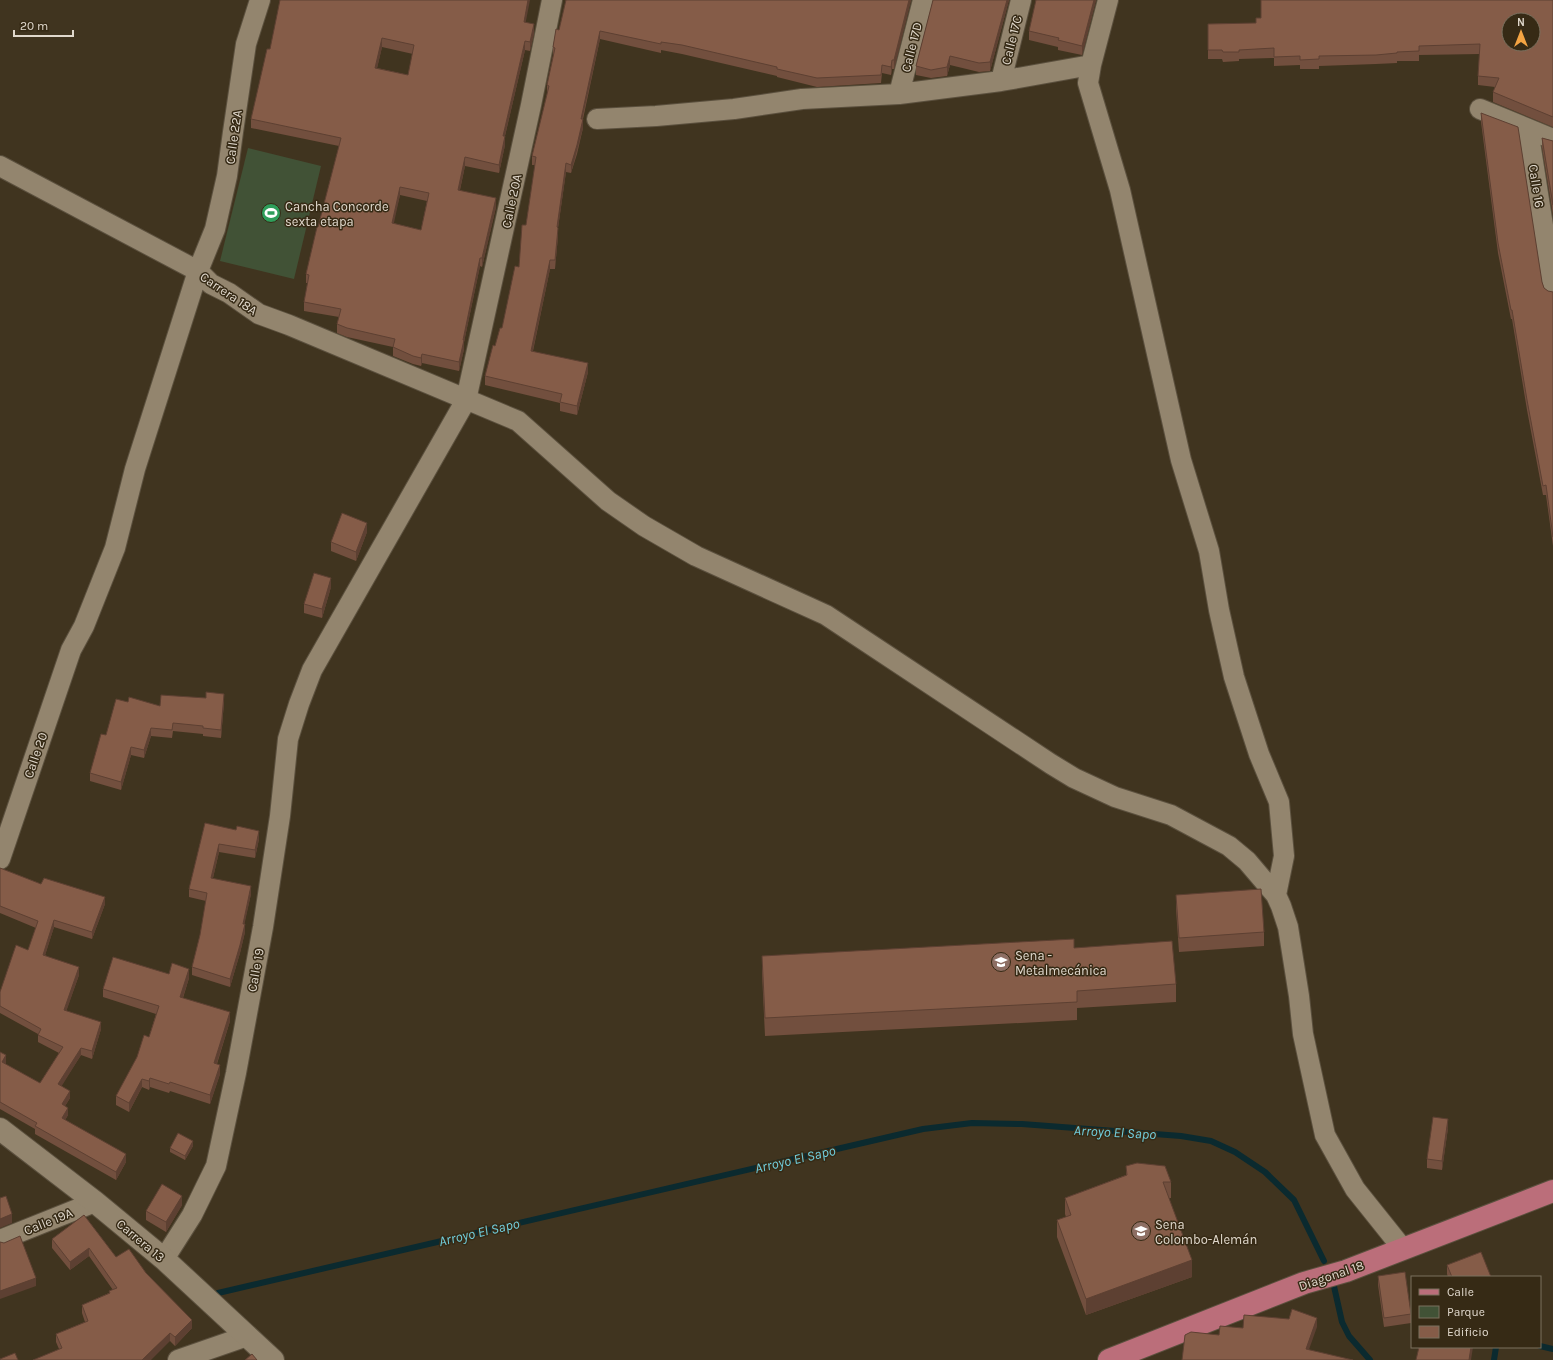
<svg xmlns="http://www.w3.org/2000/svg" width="1553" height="1360" font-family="Karla,sans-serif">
<rect width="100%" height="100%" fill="#40341f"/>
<path fill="#415236" d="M 248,148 L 321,166 L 294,279 L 220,261 Z"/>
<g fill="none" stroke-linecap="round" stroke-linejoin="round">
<path stroke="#0b2a2f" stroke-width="6" d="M 1333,1282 L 1342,1322 L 1349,1336 L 1370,1360
M 218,1293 L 923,1129 L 972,1123 L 1022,1124 L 1181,1136 L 1211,1141 L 1235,1152 L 1265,1172 L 1294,1200 L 1324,1261
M 1540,1346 L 1553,1349
M 1494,1360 L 1496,1347"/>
<defs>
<path id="minor" d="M 1108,0 L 1091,65 L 1088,83 L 1120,190 L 1181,460 L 1209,551 L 1219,610 L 1234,677 L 1259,754 L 1279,802 L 1284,856 L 1276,895
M 1001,81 L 1021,0
M 899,94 L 923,0
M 1480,109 L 1553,139
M 597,119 L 656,116 L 734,109 L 802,99 L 899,94 L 1001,81 L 1091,65
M 1528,129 L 1553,290
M 0,166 L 198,271 L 211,284 L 229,293 L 259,314 L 289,325 L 518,421 L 608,501 L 644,526 L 696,556 L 826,615 L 1051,764 L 1074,778 L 1115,797 L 1171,815 L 1229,846 L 1247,861 L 1276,895 L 1281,906 L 1288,927 L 1299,996 L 1303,1034 L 1325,1135 L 1355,1189 L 1403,1249
M 0,859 L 71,650 L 84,626 L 115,548 L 135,469 L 198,271 L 215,229 L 227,176 L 233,132 L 246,44 L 260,0
M 0,1240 L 95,1202
M 164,1259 L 192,1215 L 216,1166 L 236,1073 L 263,927 L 280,816 L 288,739 L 299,704 L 312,670 L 466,400 L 531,105 L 552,0
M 178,1360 L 247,1336"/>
<path id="tertiary" d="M 0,1129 L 95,1202 L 164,1259 L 273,1360"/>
<path id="primary" d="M 1109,1360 L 1304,1283 L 1346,1271 L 1553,1191"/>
</defs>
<use href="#minor" stroke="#5b503e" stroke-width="22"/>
<use href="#tertiary" stroke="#5b503e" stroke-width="24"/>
<use href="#primary" stroke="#5b503e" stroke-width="24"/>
<use href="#minor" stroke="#93856e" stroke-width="20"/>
<use href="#tertiary" stroke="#93856e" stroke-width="22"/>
<use href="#primary" stroke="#bb6e7a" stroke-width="22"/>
</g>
<path fill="#724f3e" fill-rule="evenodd" d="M 566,0 L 911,0 L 894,69 L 892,69 L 891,75 L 882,73 L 881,83 L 817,87 L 777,77 L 777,76 L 682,54 L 661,50 L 661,53 L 600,39 L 583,119 L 583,128 L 577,154 L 571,173 L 566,172 L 558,228 L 558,236 L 555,269 L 550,269 L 533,351 L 588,372 L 577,415 L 560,411 L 560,403 L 485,385 L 485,376 L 495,346 L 502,328 L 519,267 L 526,225 L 535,165 L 532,165 L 532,156 L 547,94 L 547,85 L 553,56 L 553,47 L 559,30 Z
M 933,0 L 1009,0 L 990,71 L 979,72 L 950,65 L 947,76 L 931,78 L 916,75 L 916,66 Z
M 1036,0 L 1096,0 L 1082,55 L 1058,50 L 1058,47 L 1029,40 L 1029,31 Z
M 1553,0 L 1553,127 L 1493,102 L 1493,92 L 1495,87 L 1478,85 L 1478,76 L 1480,54 L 1419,55 L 1419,61 L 1397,61 L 1397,63 L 1376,64 L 1319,66 L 1319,69 L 1300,69 L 1300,65 L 1274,66 L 1274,58 L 1239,59 L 1239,61 L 1223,62 L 1222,59 L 1208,59 L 1208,24 L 1256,23 L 1261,18 Z
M 525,22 L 534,33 L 530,51 L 525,50 L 505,136 L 505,145 L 499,173 L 465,166 L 460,190 L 496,207 L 482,267 L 480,266 L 464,342 L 464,349 L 459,371 L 422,363 L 421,366 L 413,364 L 393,356 L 393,347 L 347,337 L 337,333 L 337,324 L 339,317 L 304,311 L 304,302 L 308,283 L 306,283 L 306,274 L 339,146 L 251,128 L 251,119 L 270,49 ZM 382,47 L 413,54 L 408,75 L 377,68 ZM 400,195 L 427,201 L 421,230 L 393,223 Z
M 1481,113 L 1542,282 L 1544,288 L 1548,291 L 1553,292 L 1553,546 L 1546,495 L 1543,495 L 1527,410 L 1512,319 L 1511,319 L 1498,253 L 1481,122 Z
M 1542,138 L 1553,141 L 1553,215 L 1542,147 Z
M 367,532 L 356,561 L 331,551 L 331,542 Z
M 331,587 L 322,618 L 304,613 L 304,604 Z
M 206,698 L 224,702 L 221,738 L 203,736 L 203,734 L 173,731 L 172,738 L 151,736 L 144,758 L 131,755 L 121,790 L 90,781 L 90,773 L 106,735 L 128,702 L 160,706 Z
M 205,823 L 259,839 L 255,858 L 219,852 L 213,878 L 251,894 L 244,924 L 245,932 L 240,953 L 230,987 L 192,975 L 192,967 L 200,935 L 206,901 L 189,897 L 189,889 Z
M 0,868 L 41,884 L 105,904 L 92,939 L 54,927 L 45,955 L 79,975 L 66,1011 L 101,1029 L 92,1059 L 81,1055 L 61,1086 L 70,1098 L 65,1106 L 68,1115 L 65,1120 L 126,1162 L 116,1180 L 35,1134 L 35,1129 L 0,1109 L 0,1052 L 6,1063 L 5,1064 L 40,1083 L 59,1053 L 38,1042 L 38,1034 L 0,1013 L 0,992 L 28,950 L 36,928 L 0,913 Z
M 1176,895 L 1264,932 L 1264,946 L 1179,952 L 1176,909 Z
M 1074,948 L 1176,984 L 1176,1002 L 1077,1008 L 1077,1020 L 765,1036 L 762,973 L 762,956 Z
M 169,974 L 189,978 L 183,998 L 230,1021 L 217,1064 L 220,1074 L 210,1104 L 170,1091 L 169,1093 L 150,1087 L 149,1090 L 142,1087 L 129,1112 L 116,1105 L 116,1096 L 149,1037 L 156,1014 L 103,997 L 103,989 Z
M 1448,1128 L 1442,1170 L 1427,1168 L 1427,1159 Z
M 193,1146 L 185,1160 L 170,1152 L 170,1148 Z
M 1126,1166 L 1171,1182 L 1171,1198 L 1169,1198 L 1192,1277 L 1086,1315 L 1057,1237 L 1057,1220 L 1066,1217 L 1065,1214 L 1065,1198 L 1126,1175 Z
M 182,1205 L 166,1232 L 146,1220 L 146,1211 Z
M 84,1215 L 116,1257 L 146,1273 L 192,1328 L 175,1346 L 170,1341 L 59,1349 L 56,1342 L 56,1334 L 85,1322 L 82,1313 L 82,1305 L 109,1293 L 109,1291 L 113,1290 L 89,1256 L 70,1270 L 52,1248 L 52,1239 Z
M 1447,1265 L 1491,1277 L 1448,1277 L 1447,1274 Z
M 1378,1276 L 1411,1314 L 1411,1323 L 1384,1327 L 1378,1285 Z"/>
<path fill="#5d4032" d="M 528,0 L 530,0 L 524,31 L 524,22 Z
M 909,0 L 911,0 L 894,69 L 894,60 Z
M 1007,0 L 1009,0 L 990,71 L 990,62 Z
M 1094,0 L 1096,0 L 1082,55 L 1082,46 Z
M 534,24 L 534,33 L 530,51 L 530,42 Z
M 600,31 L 600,39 L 582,120 L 583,119 L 583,128 L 571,173 L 571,165 L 581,119 Z
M 382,38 L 382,47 L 375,77 L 375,68 Z
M 525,41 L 525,50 L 503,144 L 503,136 Z
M 950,56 L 950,65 L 947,76 L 947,67 Z
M 892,60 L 892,69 L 891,75 L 891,67 Z
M 505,136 L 505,145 L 499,173 L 499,165 Z
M 465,157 L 465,166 L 458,198 L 458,190 Z
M 566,163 L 566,172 L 558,228 L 558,236 L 555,269 L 557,227 Z
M 400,187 L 400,195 L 392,232 L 392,223 Z
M 496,198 L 496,207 L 482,267 L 482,258 Z
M 480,258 L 480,266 L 464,342 L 464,349 L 459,371 L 459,362 L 463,340 Z
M 550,260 L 550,269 L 531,359 L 531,351 Z
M 422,354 L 422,363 L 421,366 L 421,358 Z
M 588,363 L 588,372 L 577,415 L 577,406 Z
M 367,523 L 367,532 L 356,561 L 356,552 Z
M 331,578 L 331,587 L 322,618 L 322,609 Z
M 224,694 L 224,702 L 221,738 L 221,730 Z
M 151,728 L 151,736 L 144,758 L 144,750 Z
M 131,747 L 131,755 L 121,790 L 121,782 Z
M 259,831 L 259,839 L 255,858 L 255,850 Z
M 219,844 L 219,852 L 211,886 L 211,878 Z
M 251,886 L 251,894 L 243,931 L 243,924 Z
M 105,897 L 105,904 L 92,939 L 92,932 Z
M 54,920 L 54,927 L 43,962 L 43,955 Z
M 245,924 L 245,932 L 240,953 L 230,987 L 230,979 Z
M 79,967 L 79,975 L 64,1018 L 64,1010 Z
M 189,969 L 189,978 L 180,1006 L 180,997 Z
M 230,1012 L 230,1021 L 214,1072 L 214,1063 Z
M 101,1022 L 101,1029 L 92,1059 L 92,1051 Z
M 81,1048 L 81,1055 L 58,1092 L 58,1084 Z
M 6,1055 L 6,1063 L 2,1069 L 2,1062 Z
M 220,1065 L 220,1074 L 210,1104 L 210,1095 Z
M 150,1078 L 150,1087 L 149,1090 L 149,1081 Z
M 142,1079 L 142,1087 L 129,1112 L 129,1103 Z
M 70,1091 L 70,1098 L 62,1111 L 62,1104 Z
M 68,1108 L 68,1115 L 62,1126 L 62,1118 Z
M 1448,1119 L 1448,1128 L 1442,1170 L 1442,1161 Z
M 193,1141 L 193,1146 L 185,1160 L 185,1156 Z
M 126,1154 L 126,1162 L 116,1180 L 116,1172 Z
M 182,1196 L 182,1205 L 166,1232 L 166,1222 Z
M 12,1214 L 12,1223 L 0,1228 L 0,1219 Z
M 89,1248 L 89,1256 L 70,1270 L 70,1262 Z
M 1192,1260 L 1192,1277 L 1086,1315 L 1086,1299 Z
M 36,1278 L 36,1286 L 0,1299 L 0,1291 Z
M 1317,1318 L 1317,1327 L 1306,1358 L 1306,1349 Z
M 192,1320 L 192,1328 L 175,1346 L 175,1337 Z
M 170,1333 L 170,1341 L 151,1360 L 142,1360 Z
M 1471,1347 L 1473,1347 L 1471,1360 L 1469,1360 Z"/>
<path fill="#855c48" stroke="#5d4032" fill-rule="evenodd" d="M 280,0 L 528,0 L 524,22 L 534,24 L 530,42 L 525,41 L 503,136 L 505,136 L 499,165 L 465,157 L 458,190 L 496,198 L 482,258 L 480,258 L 463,340 L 464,340 L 459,362 L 422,354 L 421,358 L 413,356 L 393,347 L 395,339 L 347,328 L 337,324 L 341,309 L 304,302 L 309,275 L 306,274 L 317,227 L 318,227 L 341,138 L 251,119 L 267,49 L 270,49 ZM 382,38 L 414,45 L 408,75 L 375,68 ZM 400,187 L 429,193 L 421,230 L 392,223 Z
M 566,0 L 909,0 L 894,60 L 892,60 L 891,67 L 882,65 L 881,75 L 817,78 L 777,69 L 777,67 L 682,45 L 661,42 L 661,44 L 600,31 L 581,119 L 583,119 L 577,145 L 571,165 L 566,163 L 557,227 L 558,228 L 555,260 L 550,260 L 531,351 L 588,363 L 577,406 L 560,402 L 562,394 L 485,376 L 493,345 L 495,346 L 500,328 L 502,328 L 515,266 L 519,267 L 522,225 L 526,225 L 536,157 L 532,156 L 549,86 L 547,85 L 555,48 L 553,47 L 556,29 L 559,30 Z
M 933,0 L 1007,0 L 990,62 L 979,63 L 950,56 L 947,67 L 931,70 L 916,66 Z
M 1036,0 L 1094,0 L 1082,46 L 1058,40 L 1059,38 L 1029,31 Z
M 1261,0 L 1553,0 L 1553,117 L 1493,92 L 1499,78 L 1478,76 L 1480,44 L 1419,46 L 1419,51 L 1397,52 L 1397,53 L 1376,55 L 1319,56 L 1319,59 L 1300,60 L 1300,56 L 1274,57 L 1274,48 L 1239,50 L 1239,52 L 1223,52 L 1222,50 L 1208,50 L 1208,24 L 1256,23 L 1256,18 L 1261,18 ZM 1509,20 L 1533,20 L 1533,44 L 1509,44 Z
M 1481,113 L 1518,127 L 1542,282 L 1544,288 L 1548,291 L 1553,292 L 1553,537 L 1546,485 L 1543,486 L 1527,400 L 1512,310 L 1511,310 L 1498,243 Z
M 1542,138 L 1553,141 L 1553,205 Z
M 342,513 L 367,523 L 356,552 L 331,542 Z
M 314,573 L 331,578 L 322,609 L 304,604 Z
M 206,692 L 224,694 L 221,730 L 203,728 L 203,726 L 173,723 L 172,730 L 151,728 L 144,750 L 131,747 L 121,782 L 90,773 L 101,734 L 106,735 L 116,699 L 128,702 L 129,697 L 160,706 L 161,695 L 206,698 Z
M 205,823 L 236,830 L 237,826 L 259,831 L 255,850 L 219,844 L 211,878 L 251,886 L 243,924 L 245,924 L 240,945 L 230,979 L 192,967 L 200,935 L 207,893 L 189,889 Z
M 0,868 L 41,884 L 44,878 L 105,897 L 92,932 L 54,920 L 43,955 L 79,967 L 64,1010 L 101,1022 L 92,1051 L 81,1048 L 58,1084 L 70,1091 L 62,1104 L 68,1108 L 62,1118 L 126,1154 L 116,1172 L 35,1126 L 37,1123 L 0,1102 L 0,1052 L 6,1055 L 2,1062 L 40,1083 L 63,1047 L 38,1035 L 41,1029 L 0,1006 L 0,992 L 16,945 L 28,950 L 38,921 L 0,906 Z
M 1261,889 L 1264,932 L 1179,938 L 1176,895 Z
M 1074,939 L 1074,948 L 1172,941 L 1176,984 L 1077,991 L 1077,1002 L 765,1018 L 762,956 Z
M 113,957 L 169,974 L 172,963 L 189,969 L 180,997 L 230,1012 L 214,1063 L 220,1065 L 210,1095 L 170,1082 L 169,1084 L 150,1078 L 149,1081 L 142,1079 L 129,1103 L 116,1096 L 137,1057 L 144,1035 L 149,1037 L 159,1006 L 103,989 Z
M 1433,1117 L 1448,1119 L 1442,1161 L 1427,1159 Z
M 178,1133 L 193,1141 L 185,1156 L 170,1148 Z
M 1137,1163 L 1165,1166 L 1171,1182 L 1163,1182 L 1192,1260 L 1086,1299 L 1057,1220 L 1071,1215 L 1065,1198 L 1127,1175 L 1126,1166 Z
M 162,1184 L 182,1196 L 166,1222 L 146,1211 Z
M 6,1196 L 12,1214 L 0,1219 L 0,1198 Z
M 84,1215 L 116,1257 L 129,1249 L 146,1273 L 192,1320 L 175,1337 L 170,1333 L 142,1360 L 33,1360 L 62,1348 L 56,1334 L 88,1321 L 82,1305 L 110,1293 L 109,1291 L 117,1288 L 89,1248 L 70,1262 L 52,1239 Z
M 20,1236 L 36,1278 L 0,1291 L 0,1242 L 4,1243 Z
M 1481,1252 L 1491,1277 L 1452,1277 L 1447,1265 Z
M 1405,1272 L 1411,1314 L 1384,1318 L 1378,1276 Z
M 1292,1309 L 1317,1318 L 1306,1349 L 1353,1360 L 1182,1360 L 1185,1335 L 1191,1332 L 1219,1335 L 1220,1326 L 1243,1328 L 1244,1315 L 1289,1319 Z
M 1419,1347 L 1471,1347 L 1469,1360 L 1416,1360 Z
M 15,1353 L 18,1360 L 0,1360 L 0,1359 Z
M 252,1354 L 257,1360 L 245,1360 Z"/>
<defs>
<symbol id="stadium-disc" viewBox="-11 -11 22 22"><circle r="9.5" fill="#2e9e5b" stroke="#362a15"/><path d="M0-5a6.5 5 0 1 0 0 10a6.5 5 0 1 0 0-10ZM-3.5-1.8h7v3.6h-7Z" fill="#fff"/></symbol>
<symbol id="university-disc" viewBox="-11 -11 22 22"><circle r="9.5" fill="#8d6e63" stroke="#362a15"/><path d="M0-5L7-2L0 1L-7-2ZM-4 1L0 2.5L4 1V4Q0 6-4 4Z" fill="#fff"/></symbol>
</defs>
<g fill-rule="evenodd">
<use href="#stadium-disc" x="260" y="202" width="22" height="22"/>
<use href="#university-disc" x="990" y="951" width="22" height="22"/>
<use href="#university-disc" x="1130" y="1220" width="22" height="22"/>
</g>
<g text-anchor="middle" stroke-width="3" stroke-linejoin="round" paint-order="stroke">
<g font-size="13" fill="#e0d8cc" stroke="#362a15">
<text transform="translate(1011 40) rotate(-76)" y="5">Calle 17C</text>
<text transform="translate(911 47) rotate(-76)" y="5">Calle 17D</text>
<text transform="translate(233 137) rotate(-82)" y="5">Calle 22A</text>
<text transform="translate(1537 186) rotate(81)" y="5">Calle 16</text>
<text transform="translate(511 201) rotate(-78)" y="5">Calle 20A</text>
<text transform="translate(229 293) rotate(34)" y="5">Carrera 18A</text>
<text transform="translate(35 755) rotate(-71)" y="5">Calle 20</text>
<text transform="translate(255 970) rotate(-80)" y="5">Calle 19</text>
<text transform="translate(48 1221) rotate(-22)" y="5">Calle 19A</text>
<text transform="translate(141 1240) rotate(40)" y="5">Carrera 13</text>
<text transform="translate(1331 1275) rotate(-19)" y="5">Diagonal 18</text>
</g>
<g font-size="13" fill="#e0d8cc" stroke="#362a15" text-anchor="start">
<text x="285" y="211">Cancha Concorde<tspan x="285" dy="15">sexta etapa</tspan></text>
<text x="1015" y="960">Sena -<tspan x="1015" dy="15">Metalmecánica</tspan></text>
<text x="1155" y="1229">Sena<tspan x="1155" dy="15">Colombo-Alemán</tspan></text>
</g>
<g font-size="14" font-style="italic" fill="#71cfde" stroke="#362a15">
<text transform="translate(1115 1132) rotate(3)" y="5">Arroyo El Sapo</text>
<text transform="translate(795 1159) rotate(-13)" y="5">Arroyo El Sapo</text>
<text transform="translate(479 1232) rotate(-13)" y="5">Arroyo El Sapo</text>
</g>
</g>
<rect x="1411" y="1276" width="130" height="72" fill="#362a15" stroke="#7a705e"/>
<rect x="1419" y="1289" width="20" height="6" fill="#bb6e7a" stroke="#7a705e"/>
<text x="1447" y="1296" font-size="12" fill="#e0d8cc">Calle</text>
<rect x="1419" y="1306" width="20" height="12" fill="#415236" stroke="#7a705e"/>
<text x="1447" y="1316" font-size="12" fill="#e0d8cc">Parque</text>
<rect x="1419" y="1326" width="20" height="12" fill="#855c48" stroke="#7a705e"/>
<text x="1447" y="1336" font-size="12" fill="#e0d8cc">Edificio</text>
<g transform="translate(1521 32)"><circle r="19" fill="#362a15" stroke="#7a705e"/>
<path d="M0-3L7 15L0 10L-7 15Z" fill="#f4a443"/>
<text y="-6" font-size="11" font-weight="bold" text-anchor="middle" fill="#e0d8cc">N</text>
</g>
<path d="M14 30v6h59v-6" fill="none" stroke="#e0d8cc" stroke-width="2"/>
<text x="20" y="30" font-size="12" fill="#e0d8cc" stroke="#362a15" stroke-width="3" paint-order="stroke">20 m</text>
</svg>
